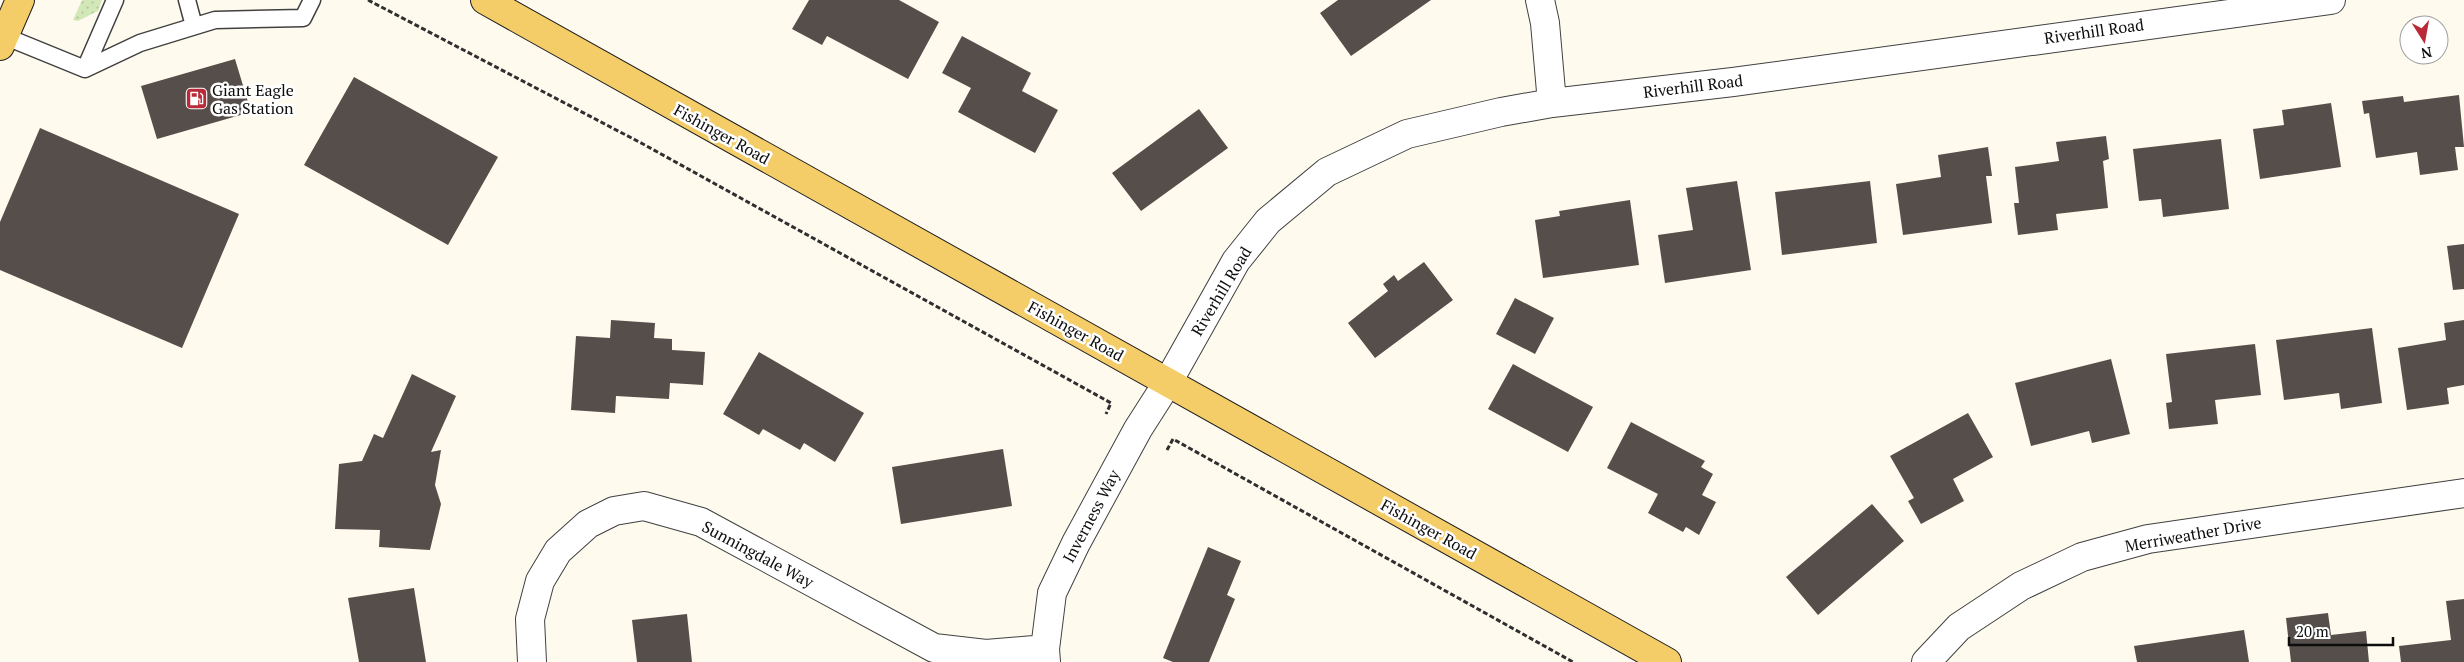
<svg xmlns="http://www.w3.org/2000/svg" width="2464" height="662" font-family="'PT Serif',serif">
<defs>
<pattern id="garden-dots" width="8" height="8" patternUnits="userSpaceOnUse" patternTransform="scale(1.25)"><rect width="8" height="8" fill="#d3e8b9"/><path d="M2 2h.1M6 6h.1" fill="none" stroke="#b4c69e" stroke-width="1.8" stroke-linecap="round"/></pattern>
</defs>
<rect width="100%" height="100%" fill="#fefbee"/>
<path fill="url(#garden-dots)" d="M 82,0 L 102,0 L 98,11 L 78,21 L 73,20 Z"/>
<path fill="#564e4a" d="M 809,0 L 899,0 L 939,22 L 908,79 L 827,36 L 822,45 L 792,29 Z
M 1338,0 L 1431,0 L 1351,56 L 1320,13 Z
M 962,36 L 1031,73 L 1022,91 L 1058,110 L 1035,153 L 958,112 L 971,88 L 942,73 Z
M 235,59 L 251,112 L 157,139 L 141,86 Z
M 354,77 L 498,157 L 448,245 L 304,165 Z
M 2459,95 L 2464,147 L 2455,147 L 2458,170 L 2420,175 L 2417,152 L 2376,158 L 2369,113 L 2364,114 L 2362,101 L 2403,96 L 2404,102 Z
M 2331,103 L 2341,167 L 2260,179 L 2253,129 L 2284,125 L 2282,110 Z
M 1199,109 L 1228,148 L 1141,211 L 1112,173 Z
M 40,128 L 239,214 L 182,348 L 0,270 L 0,222 Z
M 2106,136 L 2109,159 L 2103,161 L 2108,208 L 2056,214 L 2058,230 L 2018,235 L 2014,203 L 2019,203 L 2015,167 L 2059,161 L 2056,142 Z
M 2221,139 L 2229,209 L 2163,217 L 2161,199 L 2139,201 L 2133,149 Z
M 1988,147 L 1992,176 L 1986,176 L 1992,223 L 1903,235 L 1896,184 L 1941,177 L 1938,155 Z
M 1737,181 L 1751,270 L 1665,283 L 1658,235 L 1693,230 L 1686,188 Z
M 1870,181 L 1877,243 L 1782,255 L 1775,192 Z
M 1630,200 L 1639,265 L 1543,278 L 1535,220 L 1560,216 L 1559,211 Z
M 2464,244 L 2464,289 L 2453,290 L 2447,246 Z
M 1424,262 L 1453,300 L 1375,358 L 1348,323 L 1388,291 L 1383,284 L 1394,275 L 1398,281 Z
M 1515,298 L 1554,318 L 1535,354 L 1496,334 Z
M 611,320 L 655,323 L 654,338 L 672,339 L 672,350 L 705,352 L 703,385 L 670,383 L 669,399 L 616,396 L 615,413 L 571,410 L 576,336 L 610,338 Z
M 2464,320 L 2464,385 L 2447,388 L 2449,404 L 2407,410 L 2398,348 L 2446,340 L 2444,323 Z
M 2372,328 L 2382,403 L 2341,409 L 2339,393 L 2284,400 L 2276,340 Z
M 2255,344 L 2261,395 L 2215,400 L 2218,424 L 2169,429 L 2166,403 L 2172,402 L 2166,354 Z
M 759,352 L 864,413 L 835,462 L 804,443 L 800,450 L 763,429 L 759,435 L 723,414 Z
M 2111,359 L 2130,434 L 2092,443 L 2089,431 L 2031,446 L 2015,383 Z
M 1513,364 L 1593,407 L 1568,452 L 1488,409 Z
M 412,374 L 456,396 L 431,452 L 441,450 L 435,485 L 441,504 L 430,550 L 379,547 L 380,530 L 335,529 L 339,464 L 362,461 L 374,434 L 383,438 Z
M 1968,413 L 1993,457 L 1953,479 L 1964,501 L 1921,524 L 1908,501 L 1914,498 L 1890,456 Z
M 1631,422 L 1705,461 L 1701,467 L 1713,474 L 1702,495 L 1716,502 L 1699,535 L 1686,527 L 1683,532 L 1648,513 L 1658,494 L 1607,468 Z
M 1003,449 L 1012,506 L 901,524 L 892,467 Z
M 1872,504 L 1904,541 L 1818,615 L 1786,577 Z
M 1208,547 L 1241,561 L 1227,595 L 1235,599 L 1209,662 L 1173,662 L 1163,658 Z
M 414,588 L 426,662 L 359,662 L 348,598 Z
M 2464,599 L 2464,662 L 2401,662 L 2399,646 L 2451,640 L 2446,601 Z
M 2328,613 L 2331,635 L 2366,631 L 2369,662 L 2291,662 L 2286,618 Z
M 687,614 L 692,662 L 637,662 L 632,620 Z
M 2244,630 L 2249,662 L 2137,662 L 2134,646 Z"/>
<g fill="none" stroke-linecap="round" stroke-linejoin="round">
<defs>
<path id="lane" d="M 187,0 L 194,26
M 4,36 L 85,69 L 140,43 L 215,20 L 303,18 L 312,0
M 85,69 L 115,0"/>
<path id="street" d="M 1540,0 L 1545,23 L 1552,103
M 532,662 L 530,619 L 540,581 L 558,551 L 588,524 L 614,511 L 644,506 L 701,522 L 934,648 L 986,654 L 1045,649
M 1046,662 L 1045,649 L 1052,593 L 1076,543 L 1138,429 L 1168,382 L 1236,261 L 1268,221 L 1327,172 L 1407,134 L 1501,112 L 1552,103 L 1733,82 L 2331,0
M 1926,662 L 1959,627 L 2021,586 L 2082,557 L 2148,539 L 2464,493"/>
<path id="primary" d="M 485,0 L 1667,662
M 0,46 L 20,0"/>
</defs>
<use href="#lane" stroke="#404040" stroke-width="19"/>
<use href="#street" stroke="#404040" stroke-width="30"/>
<use href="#primary" stroke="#1e1e1e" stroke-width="30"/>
<path stroke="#2f2f2f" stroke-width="3" stroke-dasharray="5 2.5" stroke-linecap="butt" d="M 368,0 L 643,144 L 1111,403 L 1106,414
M 1167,450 L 1173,439 L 1573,662"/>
<use href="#lane" stroke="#fff" stroke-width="16"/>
<use href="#street" stroke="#fff" stroke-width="28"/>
<use href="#primary" stroke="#f4cd69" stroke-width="28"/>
</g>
<defs>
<symbol id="fuel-square" viewBox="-11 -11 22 22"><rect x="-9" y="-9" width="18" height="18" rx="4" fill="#b92a36" stroke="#fff"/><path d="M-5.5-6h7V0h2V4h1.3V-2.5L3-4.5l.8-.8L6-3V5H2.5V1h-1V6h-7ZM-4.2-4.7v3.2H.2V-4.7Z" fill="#fff"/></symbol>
</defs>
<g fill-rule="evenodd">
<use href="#fuel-square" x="184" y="86" width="25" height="25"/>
</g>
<g text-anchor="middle" stroke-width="5" stroke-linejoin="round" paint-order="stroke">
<g font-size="16" fill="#0d0d0d" stroke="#fff">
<text transform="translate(2094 31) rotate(-8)" y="6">Riverhill Road</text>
<text transform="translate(1693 86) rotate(-7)" y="6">Riverhill Road</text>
<text transform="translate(722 134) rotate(29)" y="6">Fishinger Road</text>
<text transform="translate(1221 291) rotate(-59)" y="6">Riverhill Road</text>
<text transform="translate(1076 331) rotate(29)" y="6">Fishinger Road</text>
<text transform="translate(1091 516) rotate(-62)" y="6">Inverness Way</text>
<text transform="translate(1429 529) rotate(29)" y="6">Fishinger Road</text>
<text transform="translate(2193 534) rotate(-10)" y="6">Merriweather Drive</text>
<text transform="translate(758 554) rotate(28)" y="6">Sunningdale Way</text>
</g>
<g font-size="16" fill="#0d0d0d" stroke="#fff" text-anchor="start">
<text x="212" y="96">Giant Eagle<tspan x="212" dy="18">Gas Station</tspan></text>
</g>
</g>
<g transform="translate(2424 40) rotate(169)"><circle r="24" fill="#ffffff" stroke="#9e9e9e"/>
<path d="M0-4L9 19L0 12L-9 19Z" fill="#b92a36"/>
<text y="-8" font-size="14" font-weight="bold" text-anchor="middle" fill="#0d0d0d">N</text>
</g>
<path d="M2289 637v8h104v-8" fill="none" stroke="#0d0d0d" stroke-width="2.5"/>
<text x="2296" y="637" font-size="15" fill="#0d0d0d" stroke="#ffffff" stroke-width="4" paint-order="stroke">20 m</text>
</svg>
